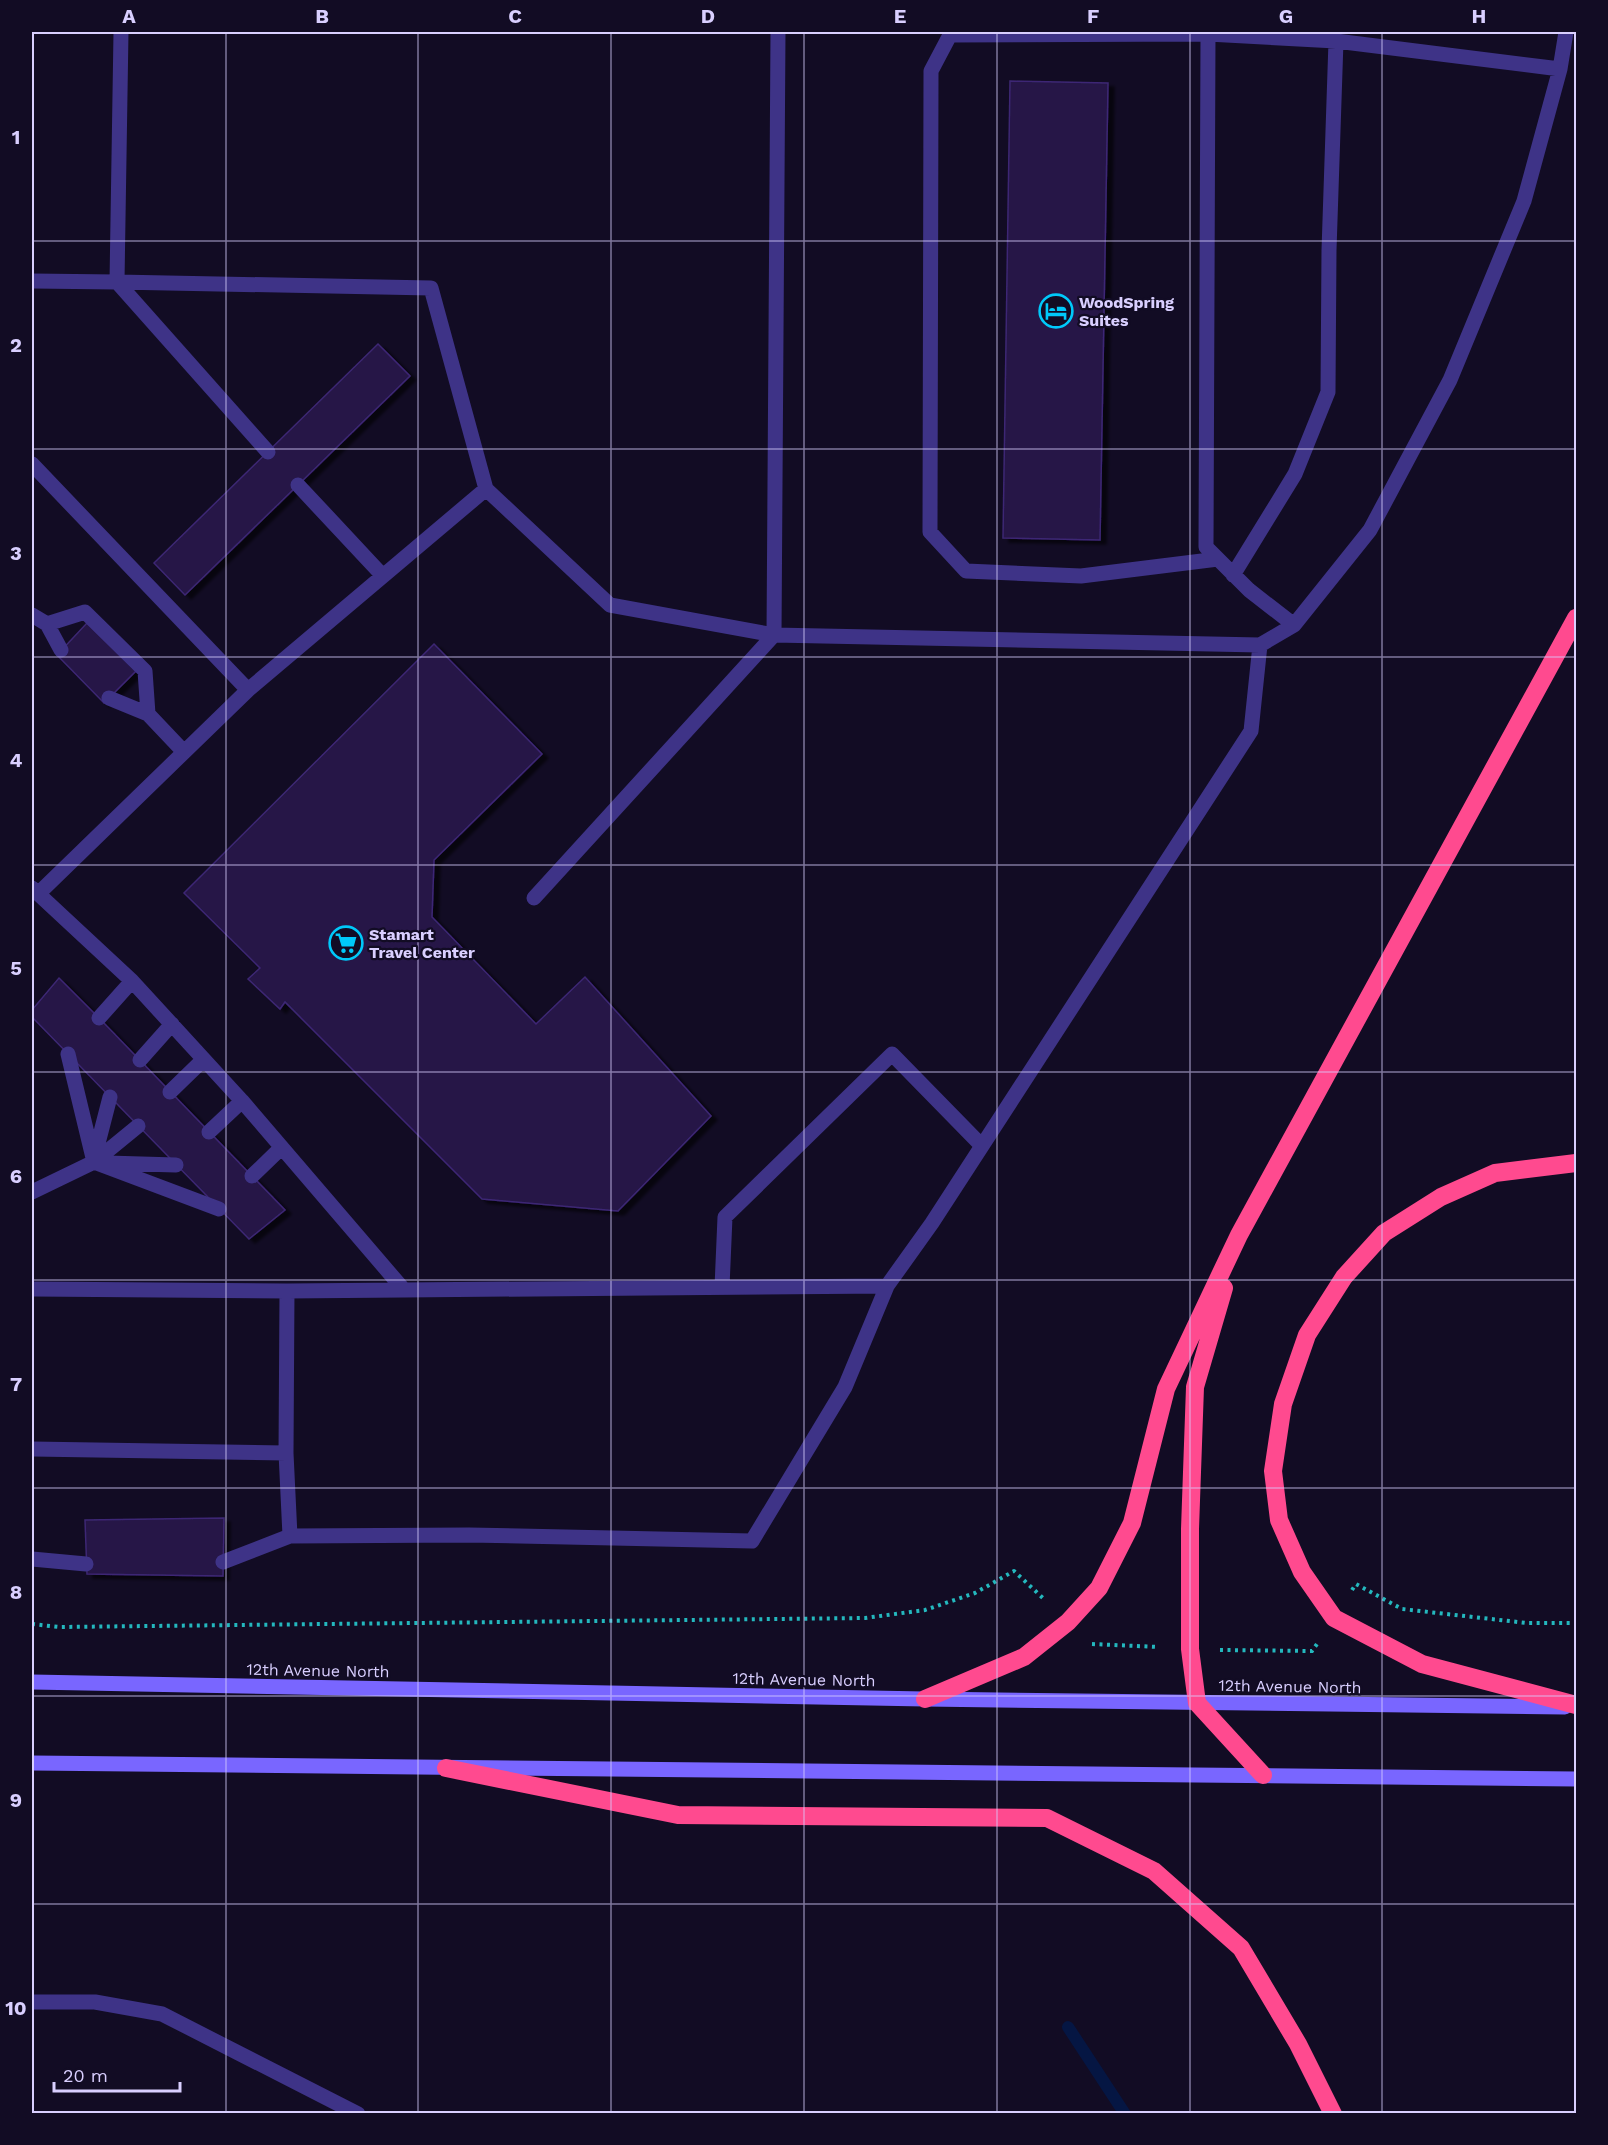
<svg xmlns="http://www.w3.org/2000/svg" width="1608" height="2145" font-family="'Work Sans',sans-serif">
<defs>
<filter id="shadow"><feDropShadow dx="6" dy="4" stdDeviation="1.5" flood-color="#0009"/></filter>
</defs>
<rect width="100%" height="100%" fill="#120c24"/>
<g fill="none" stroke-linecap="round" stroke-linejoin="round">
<path stroke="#051643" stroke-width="12" d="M 1068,2027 L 1125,2114"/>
</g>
<path fill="#251746" stroke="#3d2774" stroke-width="1.5" filter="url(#shadow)" d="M 1010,81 L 1108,83 L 1100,540 L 1003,538 Z
M 378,344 L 410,376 L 185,595 L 154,563 Z
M 87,623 L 136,671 L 104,703 L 57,655 Z
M 434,644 L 542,754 L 434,860 L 432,917 L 536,1024 L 585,977 L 711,1116 L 618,1211 L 482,1199 L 285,1002 L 280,1009 L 248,979 L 260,968 L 184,893 Z
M 59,978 L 99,1018 L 285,1210 L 249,1239 L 32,1017 L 32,1010 Z
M 224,1518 L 223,1576 L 87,1574 L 85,1520 Z"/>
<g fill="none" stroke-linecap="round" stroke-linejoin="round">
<path stroke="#24b8be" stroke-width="4" stroke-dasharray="3 4.5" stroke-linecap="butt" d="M 1352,1590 L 1356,1584 L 1402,1609 L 1527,1623 L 1576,1623
M 32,1624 L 59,1627 L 865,1618 L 925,1610 L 975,1593 L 1014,1571 L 1045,1600
M 1092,1644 L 1159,1647
M 1220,1650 L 1312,1651 L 1317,1644"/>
<path stroke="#3e3387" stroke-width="15" d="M 1208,34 L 950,35 L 931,71 L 930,532 L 966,571 L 1081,576 L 1218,559
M 32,281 L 117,282 L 121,32
M 117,282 L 431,288 L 486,489
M 117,282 L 268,452
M 32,464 L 248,690
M 298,485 L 383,576
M 1233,575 L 1295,474 L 1328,392 L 1329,250 L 1336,41
M 32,615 L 47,624 L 61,650
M 47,624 L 85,612 L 145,671 L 148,714 L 109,698
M 1294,625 L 1249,590 L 1206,547 L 1208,34 L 1336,41 L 1560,69
M 148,714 L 184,752
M 32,888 L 132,981 L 242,1101 L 404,1290 L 887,1286 L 845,1387 L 752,1541 L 469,1535 L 290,1536 L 286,1453 L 287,1291 L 404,1290
M 39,893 L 248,690 L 486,489 L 610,605 L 774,635 L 1260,645 L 1294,625 L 1370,530 L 1450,380 L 1524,201 L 1560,69 L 1566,32
M 534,898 L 774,635 L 778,32
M 99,1018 L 132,981
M 68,1054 L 94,1162
M 140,1060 L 172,1024
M 170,1092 L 203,1060
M 209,1132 L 242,1101
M 94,1159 L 110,1097
M 94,1162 L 138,1126
M 107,1163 L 176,1165
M 252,1176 L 281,1148
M 32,1192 L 94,1162 L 219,1209
M 887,1286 L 932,1223 L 1251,731 L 1260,645
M 722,1287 L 725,1217 L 892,1054 L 982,1146
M 32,1289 L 287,1291
M 32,1449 L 286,1453
M 32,1559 L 86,1564
M 223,1562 L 290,1536
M 32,2002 L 95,2002 L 162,2014 L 358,2114"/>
<path stroke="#7966ff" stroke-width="15" d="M 32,1682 L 925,1699 L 1565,1707
M 32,1763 L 1576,1779"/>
<path stroke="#ff4a8f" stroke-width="18" d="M 1576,1163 L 1495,1173 L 1441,1197 L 1384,1233 L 1344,1277 L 1307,1335 L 1283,1404 L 1273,1471 L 1279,1520 L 1302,1572 L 1334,1618 L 1422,1664 L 1576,1705
M 1224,1288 L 1195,1387 L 1190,1529 L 1190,1649 L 1197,1703 L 1263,1775
M 925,1699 L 1024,1657 L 1068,1622 L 1099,1588 L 1132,1523 L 1166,1389 L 1239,1235 L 1576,618
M 446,1768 L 678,1815 L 1047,1818 L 1154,1871 L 1241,1948 L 1298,2044 L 1333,2114"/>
</g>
<path fill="none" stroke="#d9cfff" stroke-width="1.5" stroke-opacity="0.55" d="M 226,32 L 226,2114M 418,32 L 418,2114M 611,32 L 611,2114M 804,32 L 804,2114M 997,32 L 997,2114M 1190,32 L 1190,2114M 1382,32 L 1382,2114M 32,241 L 1576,241M 32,449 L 1576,449M 32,657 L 1576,657M 32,865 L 1576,865M 32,1072 L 1576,1072M 32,1280 L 1576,1280M 32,1488 L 1576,1488M 32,1696 L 1576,1696M 32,1904 L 1576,1904"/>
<defs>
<symbol id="hotel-ring" viewBox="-11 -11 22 22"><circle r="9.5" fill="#120c24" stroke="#00c9fa" stroke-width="1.5"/><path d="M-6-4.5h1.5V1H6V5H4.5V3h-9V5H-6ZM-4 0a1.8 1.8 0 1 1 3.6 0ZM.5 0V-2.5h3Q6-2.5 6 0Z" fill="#00c9fa"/></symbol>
<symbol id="supermarket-ring" viewBox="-11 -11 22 22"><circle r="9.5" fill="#120c24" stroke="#00c9fa" stroke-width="1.5"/><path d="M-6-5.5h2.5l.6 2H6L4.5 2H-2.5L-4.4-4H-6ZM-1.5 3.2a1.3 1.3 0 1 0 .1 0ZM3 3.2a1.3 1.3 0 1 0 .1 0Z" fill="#00c9fa"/></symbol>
</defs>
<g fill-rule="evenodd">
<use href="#hotel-ring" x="1037" y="292" width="38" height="38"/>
<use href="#supermarket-ring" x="327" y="924" width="38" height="38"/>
</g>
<g text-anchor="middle" stroke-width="4.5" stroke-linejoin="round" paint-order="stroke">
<g font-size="16" font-weight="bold" fill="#d9cfff" stroke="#120c24" text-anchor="start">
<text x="1079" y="308">WoodSpring<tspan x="1079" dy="18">Suites</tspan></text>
<text x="369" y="940">Stamart<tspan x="369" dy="18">Travel Center</tspan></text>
</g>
<g font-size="16" fill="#d9cfff" stroke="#120c24">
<text transform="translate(318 1670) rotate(1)" y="6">12th Avenue North</text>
<text transform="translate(804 1679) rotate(1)" y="6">12th Avenue North</text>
<text transform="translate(1290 1686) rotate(1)" y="6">12th Avenue North</text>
</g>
</g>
<rect width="1608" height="2145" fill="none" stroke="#120c24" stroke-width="66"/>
<path d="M54 2082v9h126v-9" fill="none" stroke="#d9cfff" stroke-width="3"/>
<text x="63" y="2082" font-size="18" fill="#d9cfff" stroke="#120c24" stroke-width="4.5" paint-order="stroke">20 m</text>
<rect x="33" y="33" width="1542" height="2079" fill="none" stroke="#d9cfff" stroke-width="2"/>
<g font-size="20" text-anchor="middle" font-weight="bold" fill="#d9cfff">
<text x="129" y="23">A</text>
<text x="322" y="23">B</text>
<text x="515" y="23">C</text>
<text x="708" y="23">D</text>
<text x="900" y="23">E</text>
<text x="1093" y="23">F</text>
<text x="1286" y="23">G</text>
<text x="1479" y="23">H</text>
<text x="16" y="144">1</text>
<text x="16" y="352">2</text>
<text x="16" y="560">3</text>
<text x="16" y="767">4</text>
<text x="16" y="975">5</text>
<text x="16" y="1183">6</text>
<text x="16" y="1391">7</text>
<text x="16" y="1599">8</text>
<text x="16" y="1807">9</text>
<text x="16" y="2015">10</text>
</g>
</svg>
